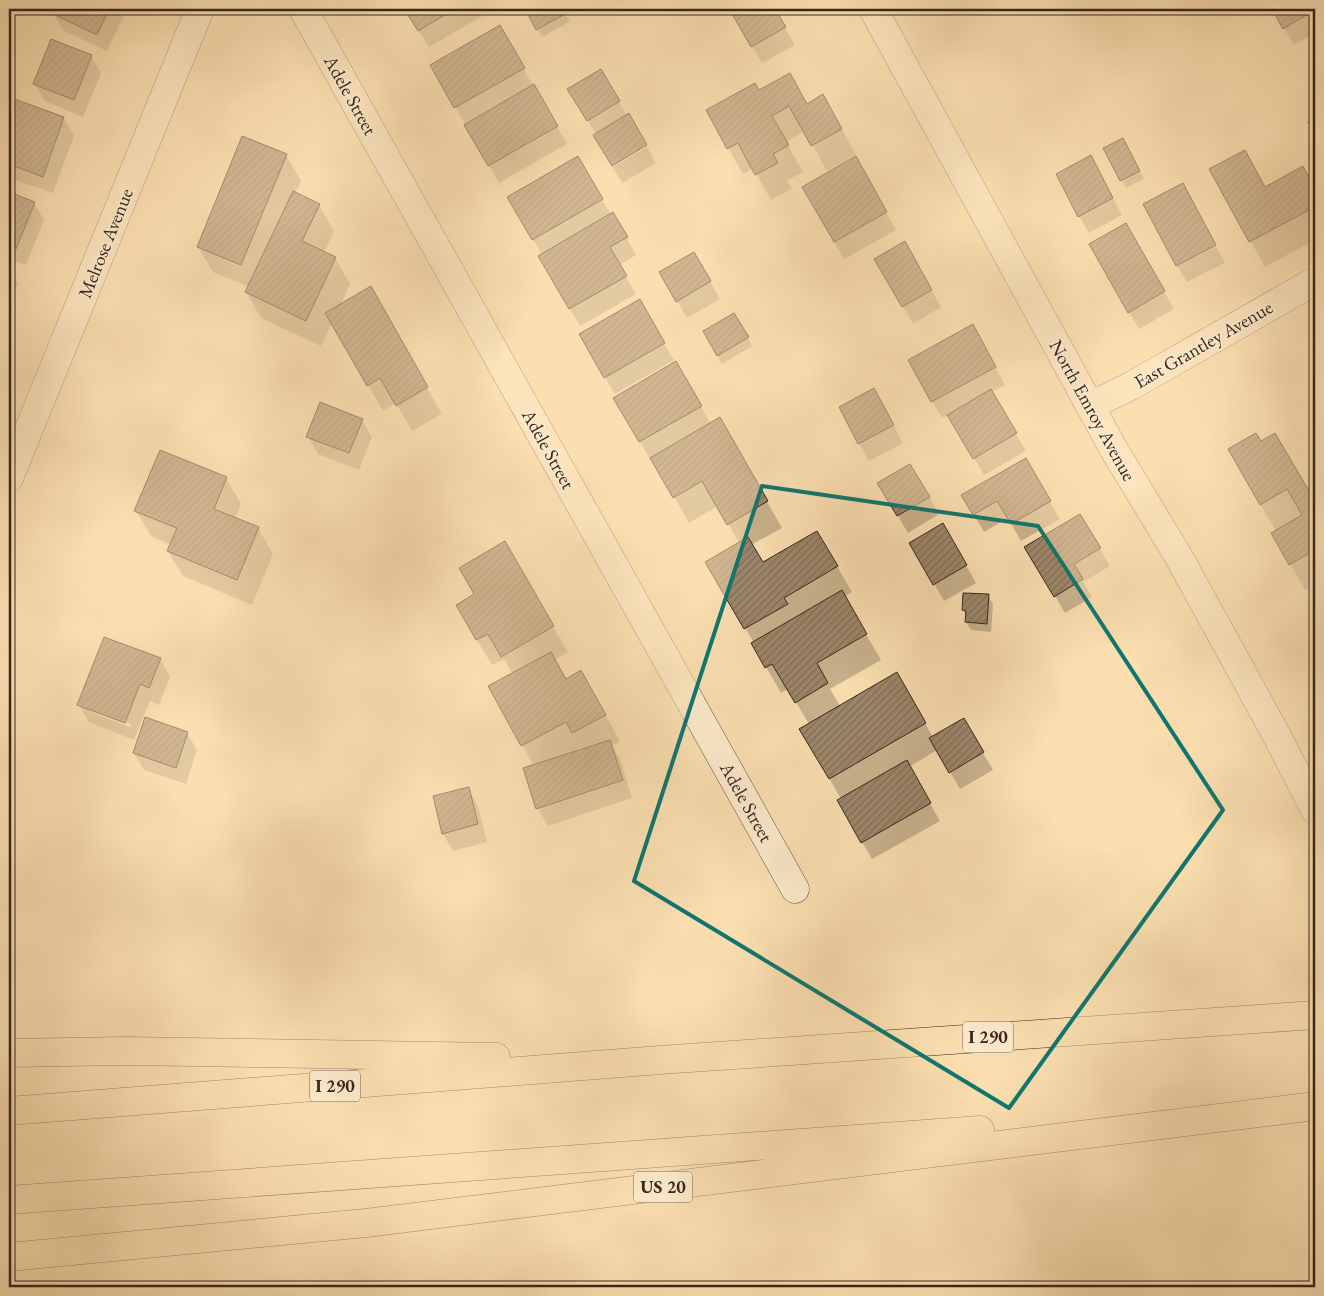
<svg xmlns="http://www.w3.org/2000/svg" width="1324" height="1296" font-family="'EB Garamond',serif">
<defs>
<pattern id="building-hatch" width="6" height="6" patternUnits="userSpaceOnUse" patternTransform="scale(1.25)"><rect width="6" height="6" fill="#9d866a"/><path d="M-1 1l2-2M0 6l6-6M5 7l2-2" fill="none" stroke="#816d57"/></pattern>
</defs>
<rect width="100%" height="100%" fill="#fbdfb1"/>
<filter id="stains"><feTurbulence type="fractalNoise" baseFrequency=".004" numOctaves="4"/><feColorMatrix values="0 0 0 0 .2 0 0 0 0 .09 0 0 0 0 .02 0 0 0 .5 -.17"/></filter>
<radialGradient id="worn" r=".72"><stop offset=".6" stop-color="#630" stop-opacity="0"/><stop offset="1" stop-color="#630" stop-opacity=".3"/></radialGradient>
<path fill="#0003" fill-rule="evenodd" d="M 57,9 L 127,9 L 107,51 L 64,31 L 54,14 Z
M 405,9 L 494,9 L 429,47 Z
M 526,9 L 563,9 L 570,22 L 542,37 Z
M 693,9 L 702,9 L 696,13 Z
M 738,9 L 774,9 L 795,45 L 762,63 L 732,12 Z
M 950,9 L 959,9 L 952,12 Z
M 1273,9 L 1315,9 L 1315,33 L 1294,45 Z
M 499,27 L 567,144 L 499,183 L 431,65 Z
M 91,56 L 101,73 L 83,117 L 45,101 L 35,84 Z
M 601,70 L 627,116 L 596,134 L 569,89 Z
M 759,91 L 807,105 L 838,122 L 856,155 L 827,171 L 805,131 L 786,142 L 803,172 L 787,180 L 792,189 L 771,200 L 753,168 L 743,174 L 707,111 Z
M 9,99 L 64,118 L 74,136 L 53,193 L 9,178 Z
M 647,147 L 656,163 L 622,183 L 613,167 Z
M 1127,148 L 1144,179 L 1126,188 L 1105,149 Z
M 286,155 L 301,181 L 295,194 L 319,205 L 334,231 L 324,253 L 335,258 L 350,284 L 340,306 L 370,288 L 442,414 L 412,431 L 396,403 L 383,411 L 332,323 L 321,346 L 261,318 L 246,292 L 249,287 L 213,272 L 198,247 Z
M 578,158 L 611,215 L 613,214 L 636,255 L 619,265 L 636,294 L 580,326 L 540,256 L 542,255 L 509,198 Z
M 855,158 L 896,230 L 844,259 L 804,187 Z
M 1303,168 L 1315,189 L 1315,240 L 1265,267 L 1211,169 L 1265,188 Z
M 1100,174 L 1122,215 L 1089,233 L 1079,216 Z
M 9,193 L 34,203 L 44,220 L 26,265 L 9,259 Z
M 1125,224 L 1174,309 L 1139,329 L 1090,244 Z
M 904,243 L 941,307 L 913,324 L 876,259 Z
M 1216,246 L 1225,263 L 1187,282 L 1177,266 Z
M 694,253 L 720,299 L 687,318 L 661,273 Z
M 9,268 L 18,283 L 9,303 Z
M 639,301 L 674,360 L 615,394 L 580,335 Z
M 734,314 L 752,346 L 722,364 L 704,332 Z
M 982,343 L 1005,385 L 991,392 L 1026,451 L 984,475 L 949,415 L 942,418 L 932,401 Z
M 676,363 L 711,424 L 720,419 L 782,528 L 751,545 L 762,564 L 817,532 L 852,592 L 844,597 L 881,660 L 830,689 L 840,706 L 896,674 L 933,737 L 963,719 L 993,770 L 960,789 L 937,750 L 909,767 L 940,821 L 872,859 L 838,800 L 841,799 L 801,729 L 809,724 L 788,689 L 781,693 L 753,644 L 754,643 L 707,562 L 739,543 L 718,506 L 689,523 L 652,458 L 650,459 L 615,398 Z
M 884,407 L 903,443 L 869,461 L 840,408 Z
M 362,420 L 372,437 L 359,470 L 318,454 L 308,436 Z
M 1275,434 L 1315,504 L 1315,584 L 1305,590 L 1273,533 L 1276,531 L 1229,450 L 1260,442 Z
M 1025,460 L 1060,519 L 1021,541 L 1008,518 L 984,532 L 963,496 Z
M 910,465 L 939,514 L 908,533 L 879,484 Z
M 226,478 L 241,504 L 235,519 L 258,528 L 273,554 L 252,605 L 183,576 L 168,551 L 171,545 L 151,536 L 136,511 Z
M 1080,516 L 1110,566 L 1083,582 L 1092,597 L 1065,613 L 1026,547 Z
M 943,525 L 976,583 L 944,601 L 911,543 Z
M 504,542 L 568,652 L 554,660 L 566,680 L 596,697 L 620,742 L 612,746 L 620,759 L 632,798 L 548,826 L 538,808 L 534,766 L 522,745 L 513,674 L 504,659 L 492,665 L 457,606 L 475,595 ZM 582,747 L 584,750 L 569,754 Z
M 988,596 L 993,604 L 991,632 L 971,630 L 966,622 L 966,616 L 963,610 Z
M 160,659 L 170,677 L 159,705 L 150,701 L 134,740 L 89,722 L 79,705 ZM 91,709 L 131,724 L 130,727 L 91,712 Z
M 187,733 L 197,750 L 186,784 L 144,770 L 134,753 Z
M 468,788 L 478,806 L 487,842 L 453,851 L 443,834 Z"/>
<path fill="url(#building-hatch)" stroke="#37261e" d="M 55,9 L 109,9 L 97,35 L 53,14 Z
M 404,9 L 455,9 L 418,31 Z
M 525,9 L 564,9 L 567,13 L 536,30 Z
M 735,9 L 775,9 L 786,27 L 751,47 L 731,12 Z
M 1272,9 L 1315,9 L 1315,10 L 1283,29 Z
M 500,25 L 525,68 L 454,108 L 430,65 Z
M 51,39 L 92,55 L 74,100 L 33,84 Z
M 601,69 L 620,101 L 587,121 L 567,89 Z
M 790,73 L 807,104 L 823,94 L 842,129 L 811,146 L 789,106 L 772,116 L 789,145 L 773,154 L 778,163 L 755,175 L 738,143 L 727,149 L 706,110 L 755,83 L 759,90 Z
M 534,84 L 558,126 L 488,166 L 464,125 Z
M 9,97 L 64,117 L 43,177 L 9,164 Z
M 629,113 L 647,145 L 612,166 L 593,135 Z
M 1315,117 L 1315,134 L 1308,122 Z
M 242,136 L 287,154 L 241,265 L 197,247 Z
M 1123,138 L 1140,171 L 1120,181 L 1103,148 Z
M 1245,150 L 1265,187 L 1303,166 L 1315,188 L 1315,207 L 1249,242 L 1209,169 Z
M 1091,155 L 1113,198 L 1078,217 L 1056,174 Z
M 578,156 L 603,199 L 532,240 L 507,197 Z
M 856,156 L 887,212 L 834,242 L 802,187 Z
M 1183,183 L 1216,245 L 1176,266 L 1143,204 Z
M 293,191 L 320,204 L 302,241 L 336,257 L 306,321 L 245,292 Z
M 9,192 L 35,202 L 16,249 L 9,246 Z
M 613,212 L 628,237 L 610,247 L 627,276 L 569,309 L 538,256 Z
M 1126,223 L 1165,291 L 1128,313 L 1089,244 Z
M 905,241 L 932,290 L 902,307 L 874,259 Z
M 694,252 L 711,281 L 676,302 L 659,272 Z
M 371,286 L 428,387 L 396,406 L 380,378 L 367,386 L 325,313 Z
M 640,299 L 665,343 L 604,378 L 579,334 Z
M 734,313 L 749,337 L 717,356 L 703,331 Z
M 973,324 L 996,367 L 931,402 L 908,360 Z
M 676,361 L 702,406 L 639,442 L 613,398 Z
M 874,388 L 894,425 L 858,444 L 839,407 Z
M 991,389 L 1017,433 L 973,459 L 947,415 Z
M 320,402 L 363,419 L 349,453 L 306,437 Z
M 720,417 L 768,501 L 727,525 L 702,481 L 673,498 L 650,458 Z
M 1256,433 L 1261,441 L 1275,433 L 1315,501 L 1315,550 L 1289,565 L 1271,533 L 1302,515 L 1287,489 L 1260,505 L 1228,449 Z
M 160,450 L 227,477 L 214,509 L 259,527 L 237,580 L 167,551 L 177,528 L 134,511 Z
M 1026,458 L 1051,501 L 1011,524 L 997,501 L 973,515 L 961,495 Z
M 910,464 L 930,497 L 897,516 L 877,483 Z
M 1080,514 L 1101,548 L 1074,564 L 1083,579 L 1054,597 L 1024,547 Z
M 943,523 L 967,565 L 933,585 L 909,543 Z
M 817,531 L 838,566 L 784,598 L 788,604 L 744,629 L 705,562 L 748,537 L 763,562 Z
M 505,541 L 554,626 L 501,657 L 488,634 L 476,640 L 456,605 L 474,594 L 459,568 Z
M 842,590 L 867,634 L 817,663 L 828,683 L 795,703 L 772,664 L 765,668 L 751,643 Z
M 963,593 L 989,594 L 987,624 L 965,622 L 966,611 L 962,610 Z
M 104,637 L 161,658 L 149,688 L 140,684 L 125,723 L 77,705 Z
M 551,652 L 566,679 L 581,670 L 606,715 L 572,733 L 566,722 L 521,746 L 488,686 Z
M 897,672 L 926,723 L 829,779 L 799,729 Z
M 145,717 L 188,732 L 176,768 L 133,753 Z
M 964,718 L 984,752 L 949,773 L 929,738 Z
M 610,740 L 623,780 L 536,809 L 523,768 Z
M 907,760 L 931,803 L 861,843 L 837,800 Z
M 469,787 L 478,824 L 442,834 L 433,796 Z"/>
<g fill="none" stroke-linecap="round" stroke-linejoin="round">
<defs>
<path id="minor" d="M 303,9 L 795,889
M 1090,406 L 1131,386 L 1315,281
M 9,478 L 200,9"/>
<path id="tertiary" d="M 873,9 L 1113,448 L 1180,559 L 1277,736 L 1315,810"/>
<path id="motorway" d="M 9,1053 L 126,1051 L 496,1057
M 9,1111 L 660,1060 L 1315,1015
M 9,1200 L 980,1130
M 9,1257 L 366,1223 L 1315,1106"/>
</defs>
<use href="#minor" stroke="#685443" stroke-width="29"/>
<use href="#tertiary" stroke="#685443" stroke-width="29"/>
<use href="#motorway" stroke="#37261e" stroke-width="29"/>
<use href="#minor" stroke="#fceacc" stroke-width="28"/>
<use href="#tertiary" stroke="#fceacc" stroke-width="28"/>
<use href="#motorway" stroke="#fbdfb1" stroke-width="28"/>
</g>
<path d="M0 0H1324V1296H0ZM 762,486 L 1038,526 L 1223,810 L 1009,1108 L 634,881 Z" fill="#fbdfb1" fill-opacity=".55" fill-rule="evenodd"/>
<path fill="none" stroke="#0f766e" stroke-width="4" stroke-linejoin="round" d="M 762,486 L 1038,526 L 1223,810 L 1009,1108 L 634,881 Z"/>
<g text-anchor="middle" stroke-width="4" stroke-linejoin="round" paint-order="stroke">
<g fill="#fceacc" stroke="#726152" stroke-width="1">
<rect x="963" y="1021.5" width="50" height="31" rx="4"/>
<rect x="310" y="1070.5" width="50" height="31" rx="4"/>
<rect x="634" y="1171.5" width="58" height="31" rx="4"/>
</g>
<g font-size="18" font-weight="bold" fill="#37261e">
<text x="988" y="1043">I 290</text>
<text x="335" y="1092">I 290</text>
<text x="663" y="1193">US 20</text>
</g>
<g font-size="19" fill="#37261e" stroke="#fceacc">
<text transform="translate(351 95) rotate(61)" y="7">Adele Street</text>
<text transform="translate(105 243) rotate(-68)" y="7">Melrose Avenue</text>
<text transform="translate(1203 344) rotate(-30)" y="7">East Grantley Avenue</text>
<text transform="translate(1093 410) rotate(61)" y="7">North Emroy Avenue</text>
<text transform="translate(549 449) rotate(61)" y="7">Adele Street</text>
<text transform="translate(747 802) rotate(61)" y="7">Adele Street</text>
</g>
</g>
<rect width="1324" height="1296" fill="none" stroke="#fbdfb1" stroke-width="30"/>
<rect x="10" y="10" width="1304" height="1276" fill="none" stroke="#37261e" stroke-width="2.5"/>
<rect x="15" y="15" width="1294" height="1266" fill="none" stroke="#37261e"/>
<rect width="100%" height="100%" filter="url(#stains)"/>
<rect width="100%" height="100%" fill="url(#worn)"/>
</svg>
